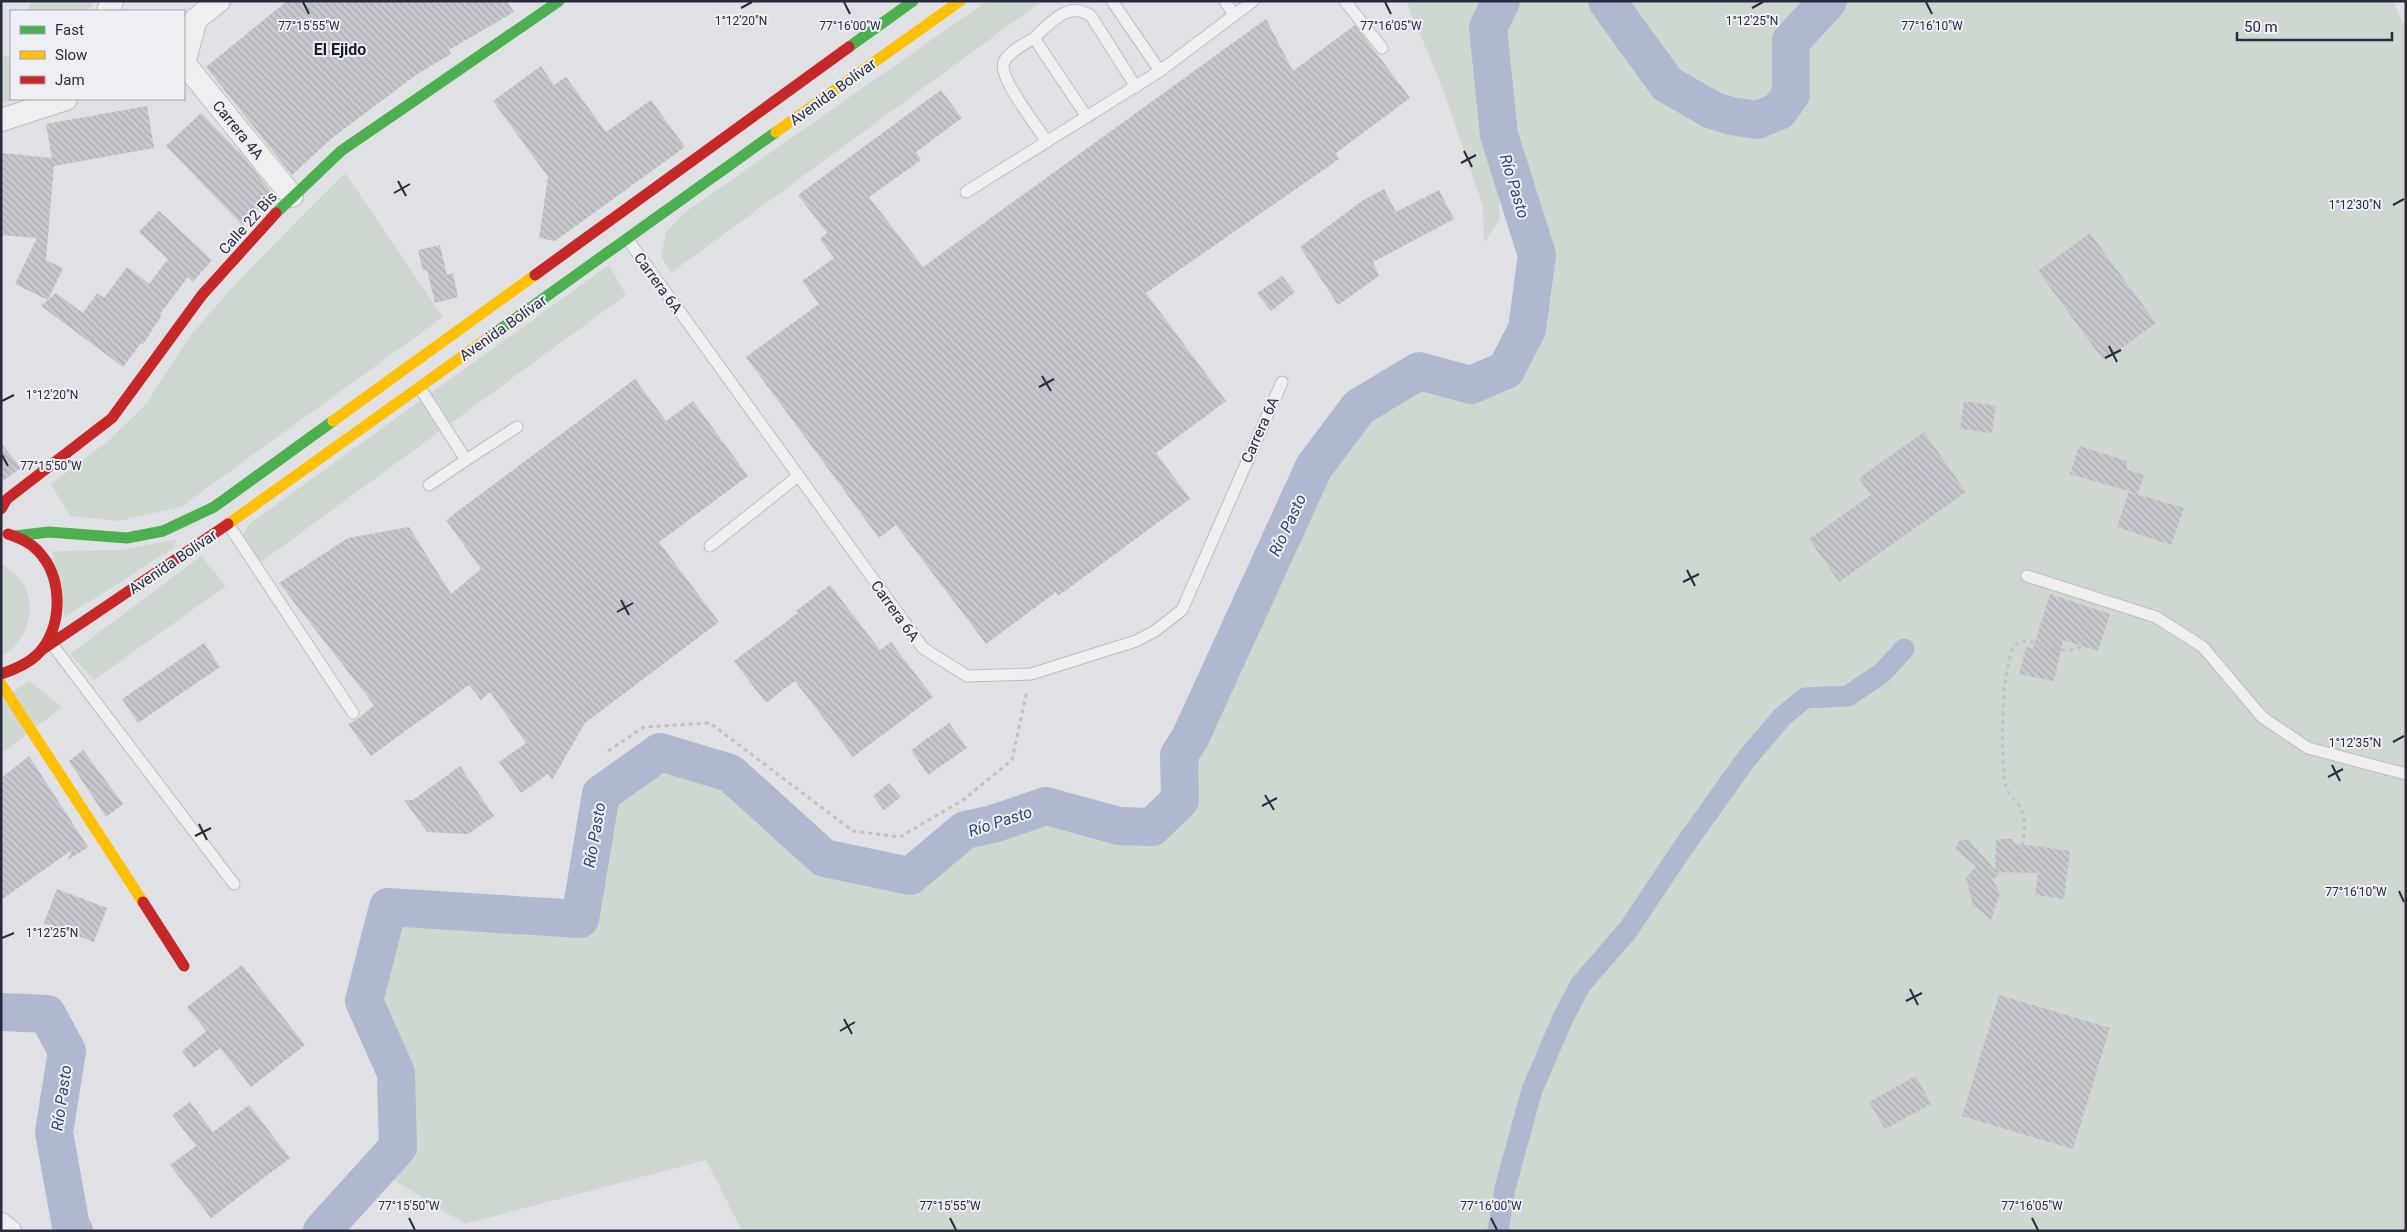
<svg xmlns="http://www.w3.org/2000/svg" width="2407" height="1232" font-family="Roboto,sans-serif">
<defs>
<pattern id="building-back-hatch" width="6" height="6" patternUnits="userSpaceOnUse" patternTransform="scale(1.25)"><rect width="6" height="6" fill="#c7c8cd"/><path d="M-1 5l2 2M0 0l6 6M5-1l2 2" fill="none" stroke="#abacb1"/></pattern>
</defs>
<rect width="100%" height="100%" fill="#e0e1e5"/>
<path fill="#ced8d0" d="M 32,1 L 94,1 L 89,11 L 27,11 Z
M 987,1 L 1042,1 L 671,273 L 661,256 L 666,232 L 684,213 Z
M 1406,1 L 1496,1 L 1487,16 L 1481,50 L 1497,156 L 1500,219 L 1484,243 L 1483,207 L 1443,89 Z
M 1512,1 L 1603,1 L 1629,34 L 1665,88 L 1727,126 L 1768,133 L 1795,102 L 1794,45 L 1834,1 L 2393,1 L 2406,31 L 2406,1231 L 742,1231 L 706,1160 L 465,1224 L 392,1179 L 398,1147 L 396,1073 L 364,1001 L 388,907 L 580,919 L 601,794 L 660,752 L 738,780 L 824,858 L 910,876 L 965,830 L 993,824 L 1046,806 L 1119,826 L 1152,827 L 1180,800 L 1179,755 L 1190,738 L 1314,467 L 1359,407 L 1417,379 L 1465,395 L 1510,375 L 1539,339 L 1553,268 L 1505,135 L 1499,24 Z
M 1614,1 L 1821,1 L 1783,40 L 1787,87 L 1775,109 L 1750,114 L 1702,101 L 1664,71 Z
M 4,55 L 11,58 L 11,99 L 14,99 L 1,104 L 1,63 Z
M 345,173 L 443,317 L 181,507 L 118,521 L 70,516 L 51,484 L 107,442 L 147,403 L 189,337 L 238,281 Z
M 609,265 L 626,295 L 257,565 L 241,539 L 249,524 Z
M 177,539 L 174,548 L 65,617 L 52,551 L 121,550 Z
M 201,556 L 226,586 L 94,680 L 70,654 Z
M 1,564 C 42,584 37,635 1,657 Z
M 29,681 L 62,707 L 1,754 L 1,701 Z"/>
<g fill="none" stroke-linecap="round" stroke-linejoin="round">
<path stroke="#afb8cf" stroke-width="21" d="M 1498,1231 L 1505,1188 L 1532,1090 L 1563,1018 L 1581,984 L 1628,930 L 1682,849 L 1747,758 L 1782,717 L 1805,698 L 1848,696 L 1882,673 L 1904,649"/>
<path stroke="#afb8cf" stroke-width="38" d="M 1607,1 L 1667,84 L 1712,110 L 1731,116 L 1757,120 L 1779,111 L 1791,94 L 1791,41 L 1828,1
M 1,1012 L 47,1014 L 67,1051 L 54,1132 L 71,1227 L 74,1231
M 322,1231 L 398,1147 L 396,1073 L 364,1001 L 388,907 L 580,919 L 601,794 L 660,752 L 730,773 L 824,858 L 910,876 L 965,830 L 993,824 L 1046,806 L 1119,826 L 1152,827 L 1180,800 L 1179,755 L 1190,738 L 1314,467 L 1359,407 L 1419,371 L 1471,385 L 1506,370 L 1527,329 L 1537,255 L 1499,135 L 1488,28 L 1501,1"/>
</g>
<path fill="url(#building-back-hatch)" d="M 287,1 L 507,1 L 514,12 L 449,50 L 451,54 L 416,75 L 332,138 L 292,175 L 206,67 Z
M 1266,19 L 1293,71 L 1355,25 L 1410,98 L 1336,153 L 1339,159 L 1146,293 L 1226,401 L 1156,453 L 1190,499 L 1058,596 L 1056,592 L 986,644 L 896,525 L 879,538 L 746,357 L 819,304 L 802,281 L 834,258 L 820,239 L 827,233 L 798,195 L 941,90 L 962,118 L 916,152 L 921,160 L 869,197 L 923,267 Z
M 541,66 L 554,85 L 566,77 L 606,132 L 651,100 L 685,147 L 555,241 L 539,238 L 548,177 L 493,101 Z
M 147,106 L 154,148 L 54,166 L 46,260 L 63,268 L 48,300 L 15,284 L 37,238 L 1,235 L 1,153 L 52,158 L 46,124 Z
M 201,113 L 244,157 L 273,194 L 243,226 L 166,146 Z
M 1384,189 L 1396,212 L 1439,190 L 1454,219 L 1373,262 L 1379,276 L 1338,305 L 1300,247 L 1362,201 Z
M 159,211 L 212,260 L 193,282 L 188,277 L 160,314 L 162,315 L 143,344 L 141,343 L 123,367 L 41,306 L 56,293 L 83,313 L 97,293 L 104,298 L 127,267 L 149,284 L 168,259 L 139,232 Z
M 2090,233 L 2156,323 L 2104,361 L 2038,271 Z
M 440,245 L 447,275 L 453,273 L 458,297 L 435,303 L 427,270 L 423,271 L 418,250 Z
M 1282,276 L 1295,292 L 1271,311 L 1257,293 Z
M 635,379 L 666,421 L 693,401 L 748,476 L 659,542 L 719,622 L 585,723 L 552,780 L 548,774 L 521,793 L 499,762 L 526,743 L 490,692 L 481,700 L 469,685 L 371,756 L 348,724 L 358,719 L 374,705 L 279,583 L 348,538 L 409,527 L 451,594 L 481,569 L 446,520 Z
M 1964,401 L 1996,406 L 1992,433 L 1960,429 Z
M 1924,432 L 1966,492 L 1839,582 L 1809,539 L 1871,495 L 1859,478 Z
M 1,443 L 21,468 L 1,482 Z
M 2079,446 L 2127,461 L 2127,470 L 2144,475 L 2138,494 L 2070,474 Z
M 2129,492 L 2184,508 L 2171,545 L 2117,527 Z
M 830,585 L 880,650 L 891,642 L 933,697 L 853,757 L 795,681 L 766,703 L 734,661 L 798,613 L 796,611 Z
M 2050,594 L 2110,614 L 2098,651 L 2063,640 L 2054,681 L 2019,674 L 2026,647 L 2033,648 Z
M 204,643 L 220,667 L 138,723 L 122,699 Z
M 949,723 L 967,748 L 928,775 L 911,750 Z
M 83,750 L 123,804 L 106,817 L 69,761 Z
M 29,756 L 88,847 L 68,860 L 72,850 L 1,900 L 1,778 Z
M 460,766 L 494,816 L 468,834 L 427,832 L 404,800 L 413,800 Z
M 889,783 L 901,797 L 884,810 L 873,796 Z
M 1996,839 L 2013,839 L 2013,843 L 2070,851 L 2064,899 L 2035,895 L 2038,873 L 1997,872 L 1999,874 L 1994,879 L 1991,877 L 2000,893 L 1991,920 L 1973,905 L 1966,878 L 1976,866 L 1955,849 L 1960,840 L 1969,840 L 1995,870 Z
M 57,889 L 107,908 L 94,942 L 44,923 Z
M 242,965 L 305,1045 L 251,1087 L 220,1048 L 194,1068 L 182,1051 L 206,1031 L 187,1007 Z
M 1999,995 L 2110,1028 L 2073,1149 L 1962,1116 Z
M 1916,1076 L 1931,1104 L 1885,1129 L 1869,1102 Z
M 190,1102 L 213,1132 L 249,1105 L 290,1158 L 211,1218 L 170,1165 L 196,1146 L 172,1115 Z"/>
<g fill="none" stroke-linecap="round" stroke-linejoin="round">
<defs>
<path id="lane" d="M 1225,1 L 1234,15
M 1345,1 L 1382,48
M 1034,38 C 1025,44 1009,51 1004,62 C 997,77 1038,127 1047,142
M 1160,71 L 1253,1
M 1087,117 L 1034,38 C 1050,23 1069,0 1091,16 L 1136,87
M 966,192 L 1160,71 L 1112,1
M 628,240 L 923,648 L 967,676 L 1031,674 L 1136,641 L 1155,631 L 1182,610 L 1282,382
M 420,388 L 466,460 L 517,427
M 429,485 L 466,460
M 228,524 L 353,713
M 710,546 L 797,477
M 2027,576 L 2156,617 L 2203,647 L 2262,717 L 2308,748 L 2406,774
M 51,643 L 234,884"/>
<path id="street" d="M 108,11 L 112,1
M 184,63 L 292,196
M 184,63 L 196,19 L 219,1
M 1,120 L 66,99
M 1,1224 L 10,1231"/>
</defs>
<use href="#lane" stroke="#bdbec2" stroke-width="13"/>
<use href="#street" stroke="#bdbec2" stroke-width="24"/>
<path stroke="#c1c2c8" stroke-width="3" stroke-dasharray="4 4" stroke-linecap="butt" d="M 608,751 L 644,727 L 710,723 L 853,831 L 900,837 L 963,800 L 1012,760 L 1027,690
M 2017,861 C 2023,847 2028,823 2021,809 C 2017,801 2009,796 2006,787 C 2000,768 2000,652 2018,643 C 2032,635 2060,658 2080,647 L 2091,612"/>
<use href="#lane" stroke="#efeff1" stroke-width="11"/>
<use href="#street" stroke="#efeff1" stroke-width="22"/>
<path stroke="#4caf50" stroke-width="11" d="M 849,47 L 913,1
M 276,213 L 341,151 L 559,1
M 488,338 L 776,132
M 15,536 L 49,532 L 127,538 L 163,531 L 214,507 L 333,421"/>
<path stroke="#ffc107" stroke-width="11" d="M 776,132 L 960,1
M 333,421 L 535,275
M 228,524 L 488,338
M 1,684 L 143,902"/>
<path stroke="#c62828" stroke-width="11" d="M 535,275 L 849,47
M 1,509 L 7,499 L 112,418 L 202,295 L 276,213
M 43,649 L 228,524
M 1,674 C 16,669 34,661 43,648 C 63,620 62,576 38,551 C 30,542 19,538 8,534
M 143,902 L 184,966"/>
</g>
<path fill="none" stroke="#282b3d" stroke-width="2" d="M 303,2 L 309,14M 844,2 L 850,14M 1385,2 L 1391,14M 1926,2 L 1932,14M 741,8 L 752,2M 1752,8 L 1763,2M 1464,151 L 1472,167M 1461,163 L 1476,155M 398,181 L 406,196M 394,193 L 410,184M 2393,205 L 2404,199M 2109,346 L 2117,362M 2105,358 L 2121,350M 1042,376 L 1051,391M 1039,387 L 1054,379M 2,401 L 14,395M 2,455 L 8,466M 1687,570 L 1695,586M 1683,582 L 1699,574M 621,600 L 629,615M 617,612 L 633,603M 2393,742 L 2404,736M 2332,765 L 2340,781M 2328,777 L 2343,769M 1265,795 L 1274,810M 1262,806 L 1277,798M 199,824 L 207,840M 195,836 L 211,828M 2399,891 L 2404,902M 2,938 L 14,933M 1910,989 L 1918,1005M 1906,1001 L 1922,993M 844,1019 L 852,1034M 840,1031 L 855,1022M 409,1218 L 415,1230M 950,1218 L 956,1230M 1491,1218 L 1497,1230M 2032,1218 L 2038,1230"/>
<g text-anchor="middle" stroke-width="4" stroke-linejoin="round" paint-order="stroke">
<g font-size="15" fill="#282b3d" stroke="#edeff4">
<text transform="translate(833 92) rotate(-36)" y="5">Avenida Bolívar</text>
<text transform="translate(238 130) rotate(51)" y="5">Carrera 4A</text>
<text transform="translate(248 223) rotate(-48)" y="5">Calle 22 Bis</text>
<text transform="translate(658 283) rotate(54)" y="5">Carrera 6A</text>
<text transform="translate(503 328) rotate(-35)" y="5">Avenida Bolívar</text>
<text transform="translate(1260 430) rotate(-66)" y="5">Carrera 6A</text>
<text transform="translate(173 562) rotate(-34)" y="5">Avenida Bolívar</text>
<text transform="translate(895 611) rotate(54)" y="5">Carrera 6A</text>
</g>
<g font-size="16" font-weight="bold" fill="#1a1d2d" stroke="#edeff4">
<text x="340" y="55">El Ejido</text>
</g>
<g font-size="16" font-style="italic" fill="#34436e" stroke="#edeff4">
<text transform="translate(1515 186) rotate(73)" y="6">Río Pasto</text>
<text transform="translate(1287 525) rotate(-65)" y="6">Río Pasto</text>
<text transform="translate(1000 821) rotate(-18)" y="6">Río Pasto</text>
<text transform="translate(594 835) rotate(-80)" y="6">Río Pasto</text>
<text transform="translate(61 1098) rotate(-82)" y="6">Río Pasto</text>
</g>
</g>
<g font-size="12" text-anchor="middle" fill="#282b3d" stroke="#edeff4" stroke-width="4" stroke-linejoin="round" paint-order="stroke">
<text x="1752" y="25">1°12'25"N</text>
<text x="741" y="25">1°12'20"N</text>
<text x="309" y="30">77°15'55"W</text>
<text x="850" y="30">77°16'00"W</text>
<text x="1391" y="30">77°16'05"W</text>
<text x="1932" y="30">77°16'10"W</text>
<text x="2355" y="209">1°12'30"N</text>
<text x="52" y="399">1°12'20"N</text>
<text x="51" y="470">77°15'50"W</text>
<text x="2355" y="747">1°12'35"N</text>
<text x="2356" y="896">77°16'10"W</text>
<text x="52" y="937">1°12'25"N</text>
<text x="409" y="1210">77°15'50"W</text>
<text x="950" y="1210">77°15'55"W</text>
<text x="1491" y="1210">77°16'00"W</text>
<text x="2032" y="1210">77°16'05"W</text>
</g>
<rect width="2407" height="1232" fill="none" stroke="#282b3d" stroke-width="5"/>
<rect x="10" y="10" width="175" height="90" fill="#edeff4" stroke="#9ea1ab"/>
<rect x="20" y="26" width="25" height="8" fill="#4caf50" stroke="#9ea1ab"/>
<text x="55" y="35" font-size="15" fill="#282b3d">Fast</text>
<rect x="20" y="51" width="25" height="8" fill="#ffc107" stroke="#9ea1ab"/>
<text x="55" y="60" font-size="15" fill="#282b3d">Slow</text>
<rect x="20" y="76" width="25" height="8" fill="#c62828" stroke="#9ea1ab"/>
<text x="55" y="85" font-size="15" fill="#282b3d">Jam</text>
<path d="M2237 32v8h155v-8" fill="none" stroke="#282b3d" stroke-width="2.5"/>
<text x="2244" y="32" font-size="15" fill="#282b3d" stroke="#edeff4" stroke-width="4" paint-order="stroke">50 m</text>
</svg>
